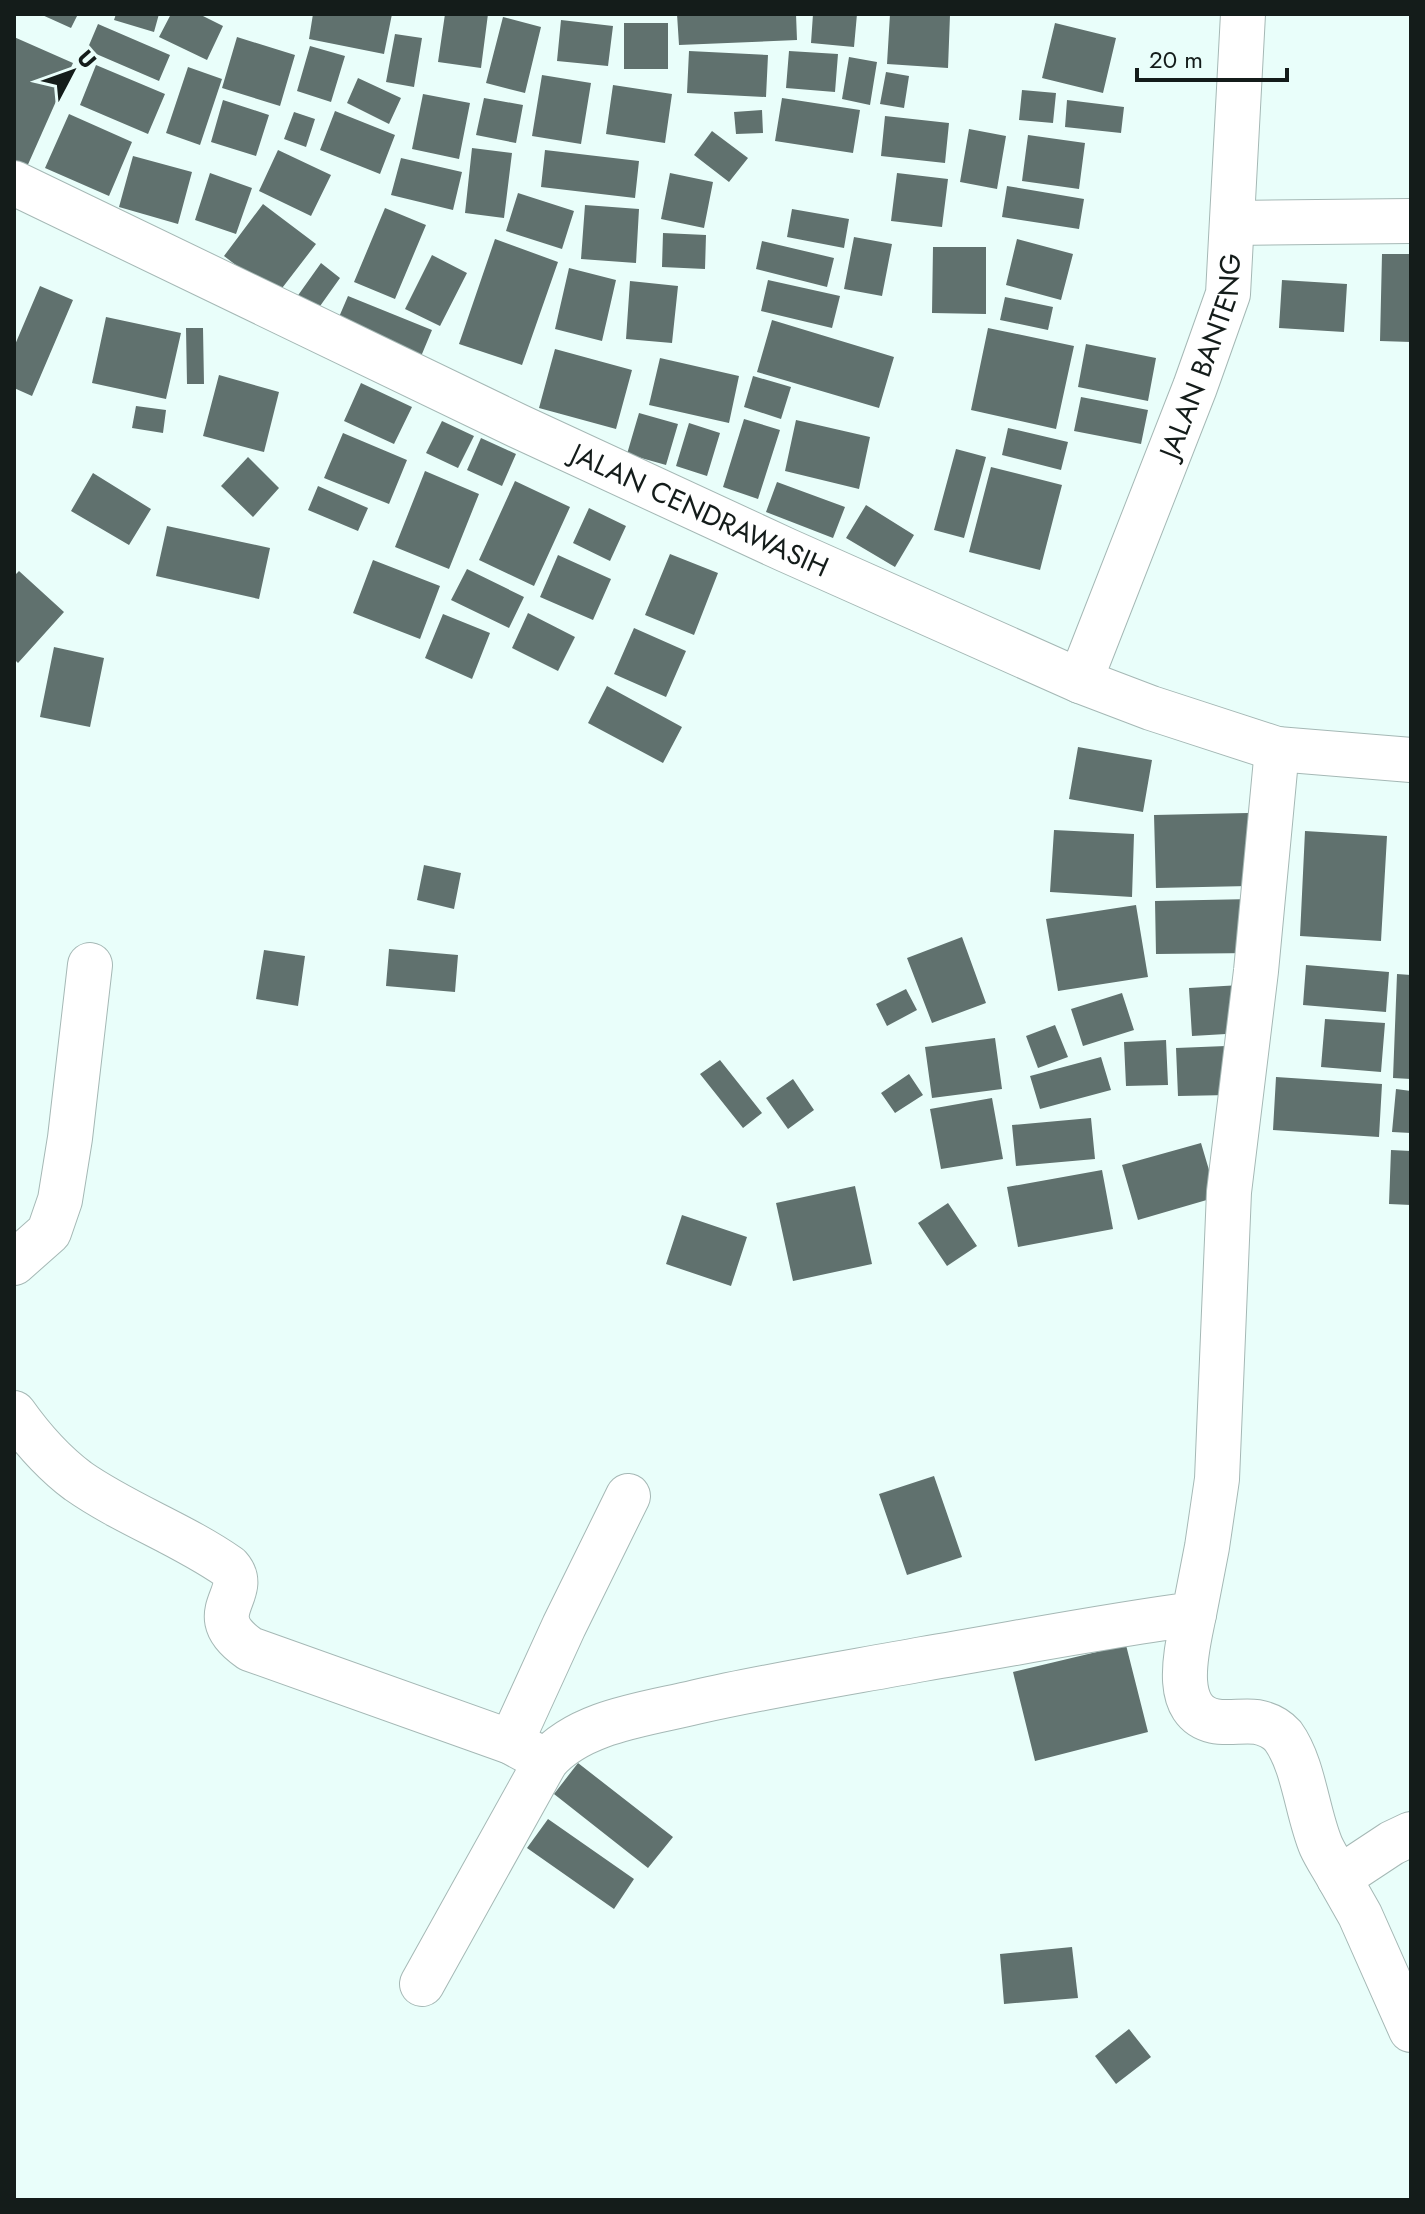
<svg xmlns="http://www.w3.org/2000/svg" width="1425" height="2214" font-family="Jost,sans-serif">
<rect width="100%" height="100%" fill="#e9fefa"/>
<path fill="#60716e" d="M 40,14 L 78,14 L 71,28 Z
M 116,14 L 159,14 L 154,32 L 114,20 Z
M 171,14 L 199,14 L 223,26 L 207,60 L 159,37 Z
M 313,14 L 392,14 L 384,54 L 309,39 Z
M 445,14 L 488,14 L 481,68 L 438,62 Z
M 677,14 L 796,14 L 797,40 L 679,45 Z
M 813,14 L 857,14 L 854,47 L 811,43 Z
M 890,14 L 950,15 L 948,68 L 887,64 Z
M 503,17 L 541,27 L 525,93 L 486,83 Z
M 561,20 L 613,26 L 608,66 L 557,61 Z
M 624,23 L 668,23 L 668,69 L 624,69 Z
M 1055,23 L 1116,38 L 1103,93 L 1042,78 Z
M 98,24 L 170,55 L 159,81 L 87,50 Z
M 395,34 L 422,38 L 414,87 L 386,82 Z
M 14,37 L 73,63 L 26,169 L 14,164 Z
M 237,37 L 295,55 L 280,106 L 222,88 Z
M 310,46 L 345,56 L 331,102 L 297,91 Z
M 689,51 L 768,55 L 766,97 L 687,93 Z
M 789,51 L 838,54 L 835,92 L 786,88 Z
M 849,57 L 877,62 L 870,105 L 842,99 Z
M 96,65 L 165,94 L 148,134 L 80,105 Z
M 188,67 L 222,79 L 200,145 L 166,133 Z
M 886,72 L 909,76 L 904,108 L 880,104 Z
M 542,75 L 591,83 L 581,144 L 532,136 Z
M 358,78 L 401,98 L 389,124 L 347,103 Z
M 613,85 L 672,94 L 665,143 L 606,134 Z
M 1022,90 L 1056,93 L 1053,123 L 1019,120 Z
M 423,94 L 470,103 L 459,159 L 412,149 Z
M 484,98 L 523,105 L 516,143 L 476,135 Z
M 782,98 L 860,110 L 853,153 L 775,141 Z
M 223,100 L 269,115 L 256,156 L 211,142 Z
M 1067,100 L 1124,107 L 1121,133 L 1065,127 Z
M 762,110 L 763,133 L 736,134 L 734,112 Z
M 335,111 L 395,135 L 380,174 L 320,150 Z
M 294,112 L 315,119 L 306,147 L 284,139 Z
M 69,114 L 132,142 L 109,196 L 45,168 Z
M 885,116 L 949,123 L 945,163 L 881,156 Z
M 969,129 L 1006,136 L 997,189 L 960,182 Z
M 712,131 L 748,158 L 729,182 L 694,155 Z
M 1028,135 L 1085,143 L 1079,189 L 1022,181 Z
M 472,148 L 512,153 L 504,218 L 465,213 Z
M 278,150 L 331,175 L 311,216 L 259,191 Z
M 545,150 L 639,161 L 635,198 L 541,187 Z
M 133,156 L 192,172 L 178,224 L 119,207 Z
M 401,158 L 462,172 L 453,210 L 391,195 Z
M 210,173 L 252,188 L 236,234 L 195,220 Z
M 670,173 L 713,182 L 704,228 L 661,219 Z
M 897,173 L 948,179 L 942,227 L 891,221 Z
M 1007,186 L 1084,199 L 1079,229 L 1002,217 Z
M 518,193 L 574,211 L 562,249 L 506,231 Z
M 263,204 L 316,244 L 276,296 L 224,256 Z
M 585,205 L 639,209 L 636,263 L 581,259 Z
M 385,208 L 426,225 L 395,299 L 354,282 Z
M 792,209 L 849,219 L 844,248 L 787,237 Z
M 663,233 L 706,235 L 705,269 L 662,267 Z
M 854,237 L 892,244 L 882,296 L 844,289 Z
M 495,239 L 558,262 L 522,365 L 459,344 Z
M 1017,239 L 1073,254 L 1061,300 L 1006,285 Z
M 762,241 L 834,258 L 827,287 L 756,269 Z
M 933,247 L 986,247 L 986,314 L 932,313 Z
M 1382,254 L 1411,254 L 1411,342 L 1380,341 Z
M 432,255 L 467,273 L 440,326 L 405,309 Z
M 321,263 L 340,278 L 308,323 L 289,308 Z
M 569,268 L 616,280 L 602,341 L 555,329 Z
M 768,280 L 840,296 L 832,328 L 761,311 Z
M 1282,280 L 1347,284 L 1344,332 L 1279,328 Z
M 630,281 L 678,286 L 672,343 L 626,339 Z
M 40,286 L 73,300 L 32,396 L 14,388 L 14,347 Z
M 348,296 L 432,330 L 417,366 L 333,331 Z
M 1005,297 L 1053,307 L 1048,330 L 1000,320 Z
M 106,317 L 181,333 L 166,399 L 92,383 Z
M 772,320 L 894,357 L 879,408 L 757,372 Z
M 186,328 L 203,328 L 204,384 L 187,384 Z
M 988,328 L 1074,346 L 1056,429 L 971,410 Z
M 1086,344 L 1156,358 L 1148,401 L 1078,387 Z
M 555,349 L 632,370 L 616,429 L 539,408 Z
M 660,358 L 739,376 L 729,423 L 649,405 Z
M 219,375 L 279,392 L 264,452 L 203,436 Z
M 753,376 L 791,387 L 781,419 L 744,407 Z
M 361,383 L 412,407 L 394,444 L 344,421 Z
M 1081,397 L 1148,410 L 1141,444 L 1074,431 Z
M 136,406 L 166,410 L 163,433 L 132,428 Z
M 639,413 L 678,424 L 666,465 L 627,454 Z
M 744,419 L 780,430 L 758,499 L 723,487 Z
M 796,420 L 870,437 L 859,489 L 785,471 Z
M 442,421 L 474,436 L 458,468 L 426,453 Z
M 689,423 L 720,433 L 707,476 L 676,466 Z
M 1008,428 L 1068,442 L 1061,470 L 1002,455 Z
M 343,433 L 407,460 L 389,504 L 324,478 Z
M 481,438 L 516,454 L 502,486 L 467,470 Z
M 956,449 L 986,457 L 964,538 L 934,530 Z
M 248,457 L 279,488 L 253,517 L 221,486 Z
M 991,467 L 1062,485 L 1040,570 L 969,552 Z
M 425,471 L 479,494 L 449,569 L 395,547 Z
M 93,473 L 151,509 L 129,545 L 71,511 Z
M 515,481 L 570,507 L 534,586 L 479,560 Z
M 777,482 L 845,507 L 833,538 L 766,512 Z
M 318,486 L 368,508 L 358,531 L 308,510 Z
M 866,505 L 914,535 L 895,567 L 846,538 Z
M 589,508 L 626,526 L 610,561 L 573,543 Z
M 167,526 L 270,548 L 259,599 L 156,576 Z
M 670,554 L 718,573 L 694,635 L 645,615 Z
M 558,555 L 611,579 L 593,620 L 540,597 Z
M 373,560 L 440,586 L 420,639 L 353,613 Z
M 467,569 L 524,597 L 509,628 L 451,600 Z
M 19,571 L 64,612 L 18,663 L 14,659 L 14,576 Z
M 528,613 L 575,637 L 558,671 L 512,648 Z
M 443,614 L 490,633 L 472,679 L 425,658 Z
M 634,628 L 686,651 L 666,697 L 614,674 Z
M 54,647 L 104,658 L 90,727 L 40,717 Z
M 607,686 L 682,727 L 663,763 L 588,723 Z
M 1078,747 L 1152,760 L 1143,812 L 1069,799 Z
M 1248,813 L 1249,886 L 1156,888 L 1154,815 Z
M 1054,830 L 1134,834 L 1132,897 L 1050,892 Z
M 1305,831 L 1387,836 L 1381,941 L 1300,936 Z
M 424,865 L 461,873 L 454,909 L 417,900 Z
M 1252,899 L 1254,953 L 1156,954 L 1155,901 Z
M 1136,905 L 1148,977 L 1058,991 L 1046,919 Z
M 962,937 L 986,1003 L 932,1023 L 907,958 Z
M 389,949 L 458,955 L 455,992 L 386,986 Z
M 264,950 L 305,956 L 298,1006 L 256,999 Z
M 1306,965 L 1389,972 L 1386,1012 L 1303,1005 Z
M 1397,974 L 1411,975 L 1411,1079 L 1393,1078 Z
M 1241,985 L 1243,1033 L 1192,1036 L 1189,988 Z
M 906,989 L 917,1010 L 887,1026 L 876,1004 Z
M 1122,993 L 1134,1030 L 1083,1046 L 1071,1009 Z
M 1325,1019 L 1385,1023 L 1381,1072 L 1321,1067 Z
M 1055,1025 L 1068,1057 L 1038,1068 L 1026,1036 Z
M 995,1038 L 1002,1089 L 932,1098 L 925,1047 Z
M 1166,1040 L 1168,1085 L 1126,1086 L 1124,1042 Z
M 1226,1046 L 1229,1095 L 1178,1096 L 1176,1048 Z
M 1101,1057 L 1111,1090 L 1040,1109 L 1030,1076 Z
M 720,1060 L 762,1113 L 743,1128 L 700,1074 Z
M 909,1074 L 923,1095 L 895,1113 L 881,1093 Z
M 1276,1077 L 1382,1084 L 1379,1137 L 1273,1130 Z
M 793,1079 L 814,1110 L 788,1129 L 766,1098 Z
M 1396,1089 L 1411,1091 L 1411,1133 L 1392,1132 Z
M 992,1098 L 1003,1159 L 941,1169 L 930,1109 Z
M 1091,1118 L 1095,1159 L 1016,1166 L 1012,1125 Z
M 1201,1143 L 1217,1197 L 1138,1220 L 1122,1165 Z
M 1391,1150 L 1411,1151 L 1411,1205 L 1389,1204 Z
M 1102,1170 L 1113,1229 L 1018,1247 L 1007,1187 Z
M 855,1186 L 872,1264 L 793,1281 L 776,1203 Z
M 948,1203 L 977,1246 L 947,1266 L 918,1223 Z
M 682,1215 L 747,1237 L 731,1286 L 666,1264 Z
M 934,1476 L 962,1557 L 907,1575 L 879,1494 Z
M 1126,1645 L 1148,1732 L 1035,1761 L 1013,1672 Z
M 578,1763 L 673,1837 L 648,1868 L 554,1794 Z
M 548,1819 L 634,1879 L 614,1909 L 527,1848 Z
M 1072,1947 L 1078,1998 L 1004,2004 L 1000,1954 Z
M 1129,2029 L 1151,2057 L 1116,2084 L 1095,2056 Z"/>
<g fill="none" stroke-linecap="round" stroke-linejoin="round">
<defs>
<g id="minor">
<path id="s1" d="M 14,183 L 518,426 L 786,550 L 1080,681 L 1151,708 L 1277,749 L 1411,760"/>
<path d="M 1232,223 L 1411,221"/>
<path id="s2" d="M 1080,681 L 1195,387 L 1228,294 L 1243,14"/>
<path d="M 14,1263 L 49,1232 L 60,1200 L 70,1138 L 90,965"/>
<path d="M 14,1413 C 31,1437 54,1463 78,1481 C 125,1514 182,1534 229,1567 C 253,1594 198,1613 250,1649 L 511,1742 L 546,1761"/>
<path d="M 1194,1614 C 1188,1645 1169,1711 1214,1721 C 1228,1724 1243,1720 1257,1722 C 1267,1724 1276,1728 1283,1736 C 1304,1765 1307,1813 1321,1846 C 1326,1857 1333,1867 1339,1878"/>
<path d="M 511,1742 L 564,1626 L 628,1496"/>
<path d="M 1411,1834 L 1392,1843 L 1339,1878 L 1360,1915 L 1411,2030"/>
<path d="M 422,1984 L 546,1761 C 580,1721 647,1714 696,1702 C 771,1685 847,1673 923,1659 C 1013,1644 1103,1626 1194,1614 L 1207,1547 L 1217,1479 L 1229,1192 L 1256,971 L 1277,749"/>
</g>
</defs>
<use href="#minor" stroke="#a5b8b5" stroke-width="46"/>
<use href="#minor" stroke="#fff" stroke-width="44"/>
</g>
<g text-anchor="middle" stroke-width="6" stroke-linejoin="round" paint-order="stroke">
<g font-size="28" fill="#141c1a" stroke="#e9fefa">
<text dy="10" stroke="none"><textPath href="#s2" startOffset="348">JALAN BANTENG</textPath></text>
<text dy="10" stroke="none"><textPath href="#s1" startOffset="760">JALAN CENDRAWASIH</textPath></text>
</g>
</g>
<rect width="1425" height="2214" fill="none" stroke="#141c1a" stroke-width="32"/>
<g transform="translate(72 72) rotate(49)" stroke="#e9fefa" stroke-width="6" paint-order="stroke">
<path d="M0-6L14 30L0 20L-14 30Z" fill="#141c1a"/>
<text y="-12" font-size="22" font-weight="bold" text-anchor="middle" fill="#141c1a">U</text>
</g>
<path d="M1137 68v12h150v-12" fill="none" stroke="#141c1a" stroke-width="4"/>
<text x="1149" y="68" font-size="24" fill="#141c1a" stroke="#e9fefa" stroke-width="6" paint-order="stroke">20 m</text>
</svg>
